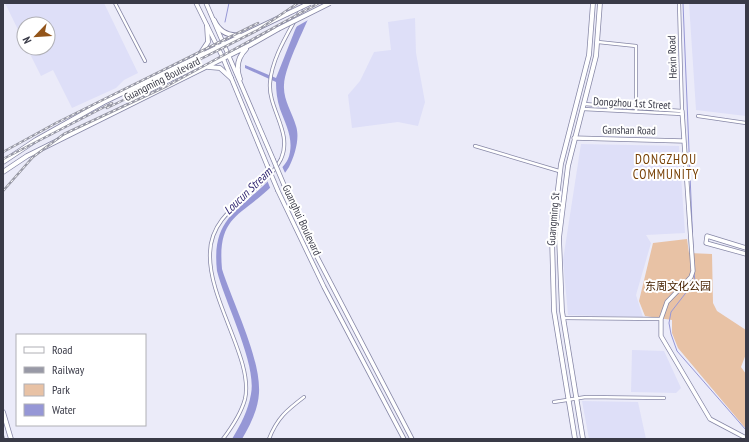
<svg xmlns="http://www.w3.org/2000/svg" width="749" height="442" font-family="'PT Sans Narrow','Noto Sans SC',sans-serif">
<rect width="100%" height="100%" fill="#ebebf9"/>
<path fill="#dedff8" d="M 5,3 L 104,3 L 138,73 L 124,80 L 116,88 L 72,108 L 53,70 L 41,76 L 27,48 L 48,48 L 48,24 L 24,24 L 24,42 Z
M 689,3 L 746,3 L 746,116 L 696,110 Z
M 415,18 L 416,53 L 425,102 L 418,126 L 398,122 L 352,128 L 348,95 L 360,81 L 374,52 L 391,50 L 388,22 Z
M 581,144 L 679,146 L 685,233 L 646,235 L 651,243 L 636,295 L 643,317 L 568,315 L 563,260 Z
M 632,350 L 664,351 L 681,388 L 676,393 L 631,392 Z
M 582,401 L 638,402 L 646,439 L 589,439 Z"/>
<path fill="#e8c2a5" d="M 687,239 L 689,253 L 712,254 L 713,303 L 717,311 L 746,330 L 746,354 L 741,367 L 746,374 L 746,429 L 678,348 L 672,333 L 672,320 L 645,316 L 639,301 L 653,243 Z"/>
<path fill="#9697d6" d="M 308,3 L 315,3 C 307,24 285,65 284,85 C 283,100 292,112 296,126 C 300,138 295,155 289,167 C 285,174 279,179 273,185 C 241,217 217,215 222,269 C 233,304 261,358 259,393 C 258,410 250,425 242,439 L 232,439 C 241,424 248,411 251,394 C 257,364 225,303 217,271 C 211,217 240,211 272,177 C 277,172 285,166 288,159 C 295,141 286,125 280,109 C 277,100 276,91 276,82 L 245,68 L 245,65 L 276,78 L 295,30 Z"/>
<path fill="#ebebf9" d="M 306,3 L 317,3 L 310,19 L 294,28 Z
M 281,164 L 286,175 L 271,190 L 267,180 Z"/>
<g fill="none" stroke-linecap="round" stroke-linejoin="round">
<path stroke="#9697d6" stroke-width="1" d="M 683,3 L 693,248
M 225,22 L 229,3
M 694,273 L 695,281 L 671,312 L 669,323 L 671,334 L 677,351 L 746,430"/>
<defs>
<path id="street" d="M 115,3 L 145,61
M 598,42 L 636,46 L 636,111
M 584,104 L 682,111 L 679,3
M 583,109 L 682,114
M 698,116 L 746,123
M 475,146 L 559,171
M 564,318 L 661,319
M 554,402 L 586,397 L 664,398
M 223,439 C 232,427 241,414 245,399 C 254,360 208,300 210,253 C 211,207 262,196 281,159 C 293,133 268,109 270,83 C 272,55 292,28 304,3
M 269,439 C 277,418 287,410 304,397"/>
<path id="secondary" d="M 196,3 L 223,58 L 267,165
M 206,3 L 273,159
M 682,111 L 693,271 L 691,277 L 667,302 L 661,319 L 661,336 L 710,419 L 746,438
M 574,138 L 683,141
M 284,185 L 314,251 L 412,439
M 278,191 L 324,287 L 404,439
M 746,248 L 707,236 L 706,243 L 746,254"/>
<path id="primary" d="M 214,20 C 219,31 228,36 239,35
M 200,54 L 208,42 L 207,26
M 208,67 L 220,68 L 231,78
M 240,79 C 236,68 237,58 246,49
M 3,162 L 36,140 L 104,102 L 287,14
M 3,172 L 27,156 L 250,45 L 278,29
M 3,412 L 11,439
M 575,439 L 554,311 L 552,238 L 561,164 L 589,55 L 593,3
M 583,439 L 562,311 L 559,238 L 568,166 L 596,56 L 600,3"/>
</defs>
<use href="#street" stroke="#8687a6" stroke-width="4"/>
<use href="#secondary" stroke="#8687a6" stroke-width="5"/>
<use href="#primary" stroke="#8687a6" stroke-width="5.5"/>
<use href="#street" stroke="#fff" stroke-width="2.5"/>
<use href="#secondary" stroke="#fff" stroke-width="3.5"/>
<use href="#primary" stroke="#fff" stroke-width="4"/>
<defs>
<path id="rail" d="M 173,73 L 258,30 L 298,3
M 107,108 L 179,73
M 3,152 L 56,123 L 258,23
M 3,159 L 112,103
M 3,191 L 33,157 L 64,134 L 167,86 L 319,3
M 3,436 L 4,439"/>
</defs>
<use href="#rail" stroke="#9899a6" stroke-width="2.5"/>
<use href="#rail" stroke="#fff" stroke-width="1" stroke-dasharray="3" stroke-linecap="butt"/>
<defs>
<path id="secondary-bridge" d="M 273,159 L 284,185
M 267,165 L 278,191"/>
<path id="primary-bridge" d="M 287,14 L 310,3
M 278,29 L 330,3"/>
</defs>
<use href="#secondary-bridge" stroke="#8687a6" stroke-width="5" stroke-linecap="butt"/>
<use href="#primary-bridge" stroke="#8687a6" stroke-width="5.5" stroke-linecap="butt"/>
<use href="#secondary-bridge" stroke="#fff" stroke-width="3.5"/>
<use href="#primary-bridge" stroke="#fff" stroke-width="4"/>
</g>
<g text-anchor="middle" stroke-width="4" stroke-linejoin="round" paint-order="stroke">
<g font-size="11" fill="#393a47" stroke="#fff">
<text transform="translate(672 57) rotate(-92)" y="4">Hexin Road</text>
<text transform="translate(162 79) rotate(-27)" y="4">Guangming Boulevard</text>
<text transform="translate(632 103) rotate(3)" y="4">Dongzhou 1st Street</text>
<text transform="translate(629 130) rotate(1)" y="4">Ganshan Road</text>
<text transform="translate(553 219) rotate(-85)" y="4">Guangming St</text>
<text transform="translate(302 220) rotate(65)" y="4">Guanghui Boulevard</text>
</g>
<g font-size="11" fill="#472200" stroke="#fff">
<text x="678" y="290">东周文化公园</text>
</g>
<g font-size="12" font-style="italic" fill="#312771" stroke="#fff">
<text transform="translate(248 191) rotate(-44)" y="4">Loucun Stream</text>
</g>
<g font-size="13" letter-spacing="1" fill="#773f03" stroke="#fff">
<text x="666" y="164">DONGZHOU<tspan x="666" dy="15">COMMUNITY</tspan></text>
</g>
</g>
<rect width="749" height="442" fill="none" stroke="#393a47" stroke-width="8"/>
<rect x="16" y="334" width="130" height="92" fill="#ffffff" stroke="#b0b0b5"/>
<rect x="24" y="347" width="20" height="6" fill="#ffffff" stroke="#b0b0b5"/>
<text x="52" y="354" font-size="12" fill="#393a47">Road</text>
<rect x="24" y="367" width="20" height="6" fill="#9899a6" stroke="#b0b0b5"/>
<text x="52" y="374" font-size="12" fill="#393a47">Railway</text>
<rect x="24" y="384" width="20" height="12" fill="#e8c2a5" stroke="#b0b0b5"/>
<text x="52" y="394" font-size="12" fill="#393a47">Park</text>
<rect x="24" y="404" width="20" height="12" fill="#9697d6" stroke="#b0b0b5"/>
<text x="52" y="414" font-size="12" fill="#393a47">Water</text>
<g transform="translate(36 36) rotate(245)"><circle r="19" fill="#ffffff" stroke="#b0b0b5"/>
<path d="M0-3L7 15L0 10L-7 15Z" fill="#93551a"/>
<text y="-6" font-size="11" font-weight="bold" text-anchor="middle" fill="#393a47">N</text>
</g>
</svg>
